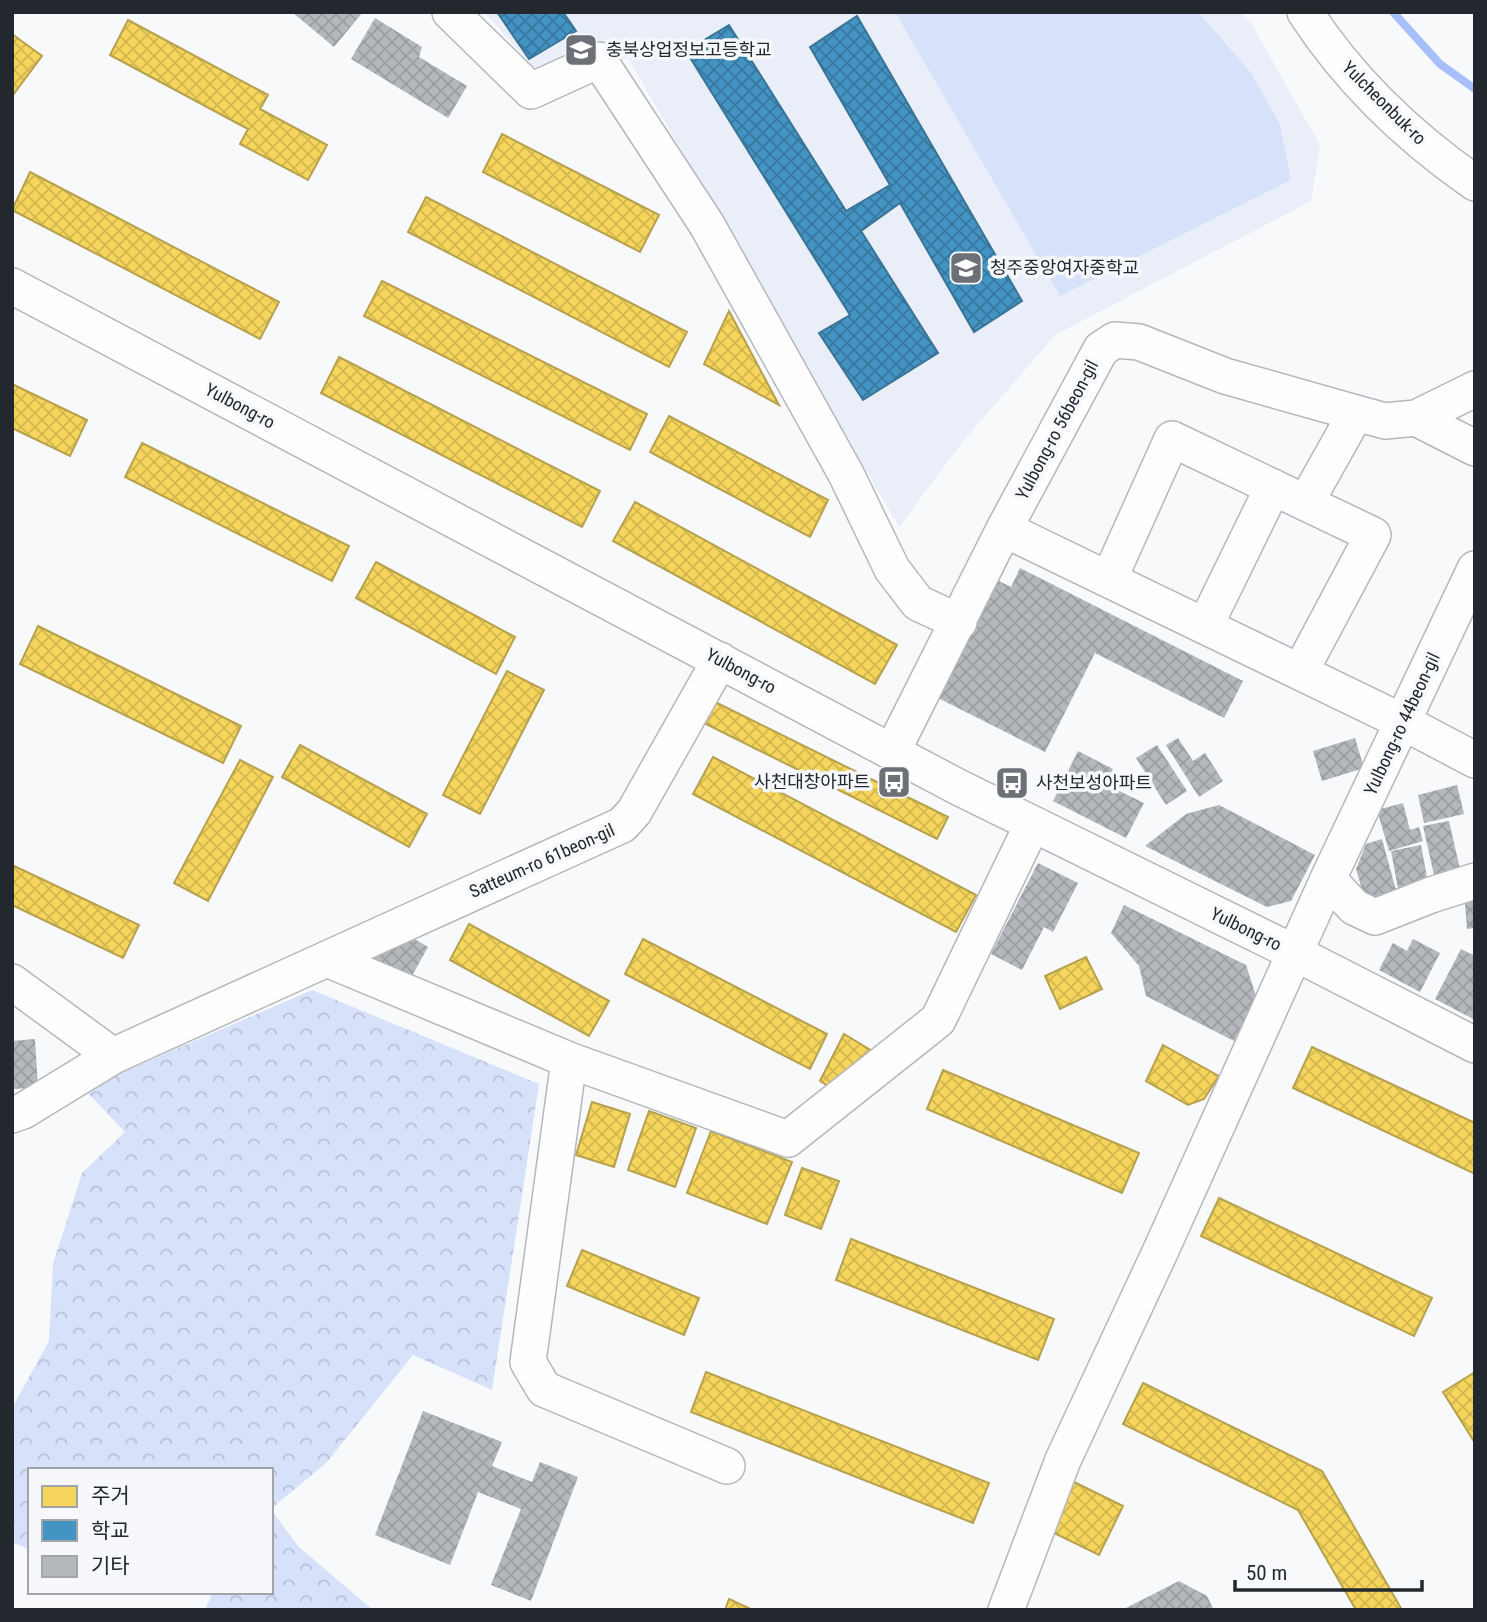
<svg xmlns="http://www.w3.org/2000/svg" width="1487" height="1622" font-family="'Roboto Condensed','Noto Sans KR',sans-serif">
<defs>
<pattern id="forest-crowns" width="20" height="18" patternUnits="userSpaceOnUse" patternTransform="scale(1.75)"><rect width="20" height="18" fill="#d7e1fa"/><path d="M2 6a3 3 0 1 1 6 0M12 15a3 3 0 1 1 6 0" fill="none" stroke="#b8c1d7"/></pattern>
<pattern id="homes-cross-hatch" width="8" height="8" patternUnits="userSpaceOnUse" patternTransform="scale(1.75)"><rect width="8" height="8" fill="#f6d55c"/><path d="M0 0l8 8M0 8l8-8" fill="none" stroke="#d3b750"/></pattern>
<pattern id="schools-cross-hatch" width="8" height="8" patternUnits="userSpaceOnUse" patternTransform="scale(1.75)"><rect width="8" height="8" fill="#4393c3"/><path d="M0 0l8 8M0 8l8-8" fill="none" stroke="#38789f"/></pattern>
<pattern id="building-cross-hatch" width="8" height="8" patternUnits="userSpaceOnUse" patternTransform="scale(1.75)"><rect width="8" height="8" fill="#b4b7bb"/><path d="M0 0l8 8M0 8l8-8" fill="none" stroke="#9a9da1"/></pattern>
</defs>
<rect width="100%" height="100%" fill="#f7f9fb"/>
<path fill="#e9eef8" d="M 484,12 L 1239,12 L 1251,23 L 1320,145 L 1311,201 L 1055,335 L 963,441 L 899,527 L 628,58 L 570,83 L 534,68 Z"/>
<path fill="url(#forest-crowns)" d="M 312,990 L 539,1084 L 492,1390 L 413,1355 L 327,1462 L 271,1509 L 271,1470 L 30,1470 L 30,1550 L 12,1542 L 12,1408 L 49,1341 L 53,1264 L 82,1173 L 125,1132 L 84,1089 Z
M 271,1510 L 299,1547 L 373,1610 L 205,1610 L 213,1592 L 271,1592 Z"/>
<path fill="#d7e1fa" d="M 895,12 L 1198,12 L 1251,73 L 1280,125 L 1291,180 L 1060,296 Z"/>
<path fill="url(#homes-cross-hatch)" stroke="#b7a14e" stroke-width="2" d="M 128,20 L 268,95 L 260,109 L 327,145 L 308,180 L 240,144 L 248,129 L 110,55 Z
M 12,34 L 42,56 L 13,95 L 12,94 Z
M 502,134 L 659,215 L 640,252 L 483,172 Z
M 30,172 L 279,302 L 260,339 L 12,210 Z
M 426,197 L 687,332 L 669,367 L 408,232 Z
M 382,281 L 647,414 L 630,450 L 364,316 Z
M 729,311 L 779,405 L 704,364 Z
M 339,357 L 600,491 L 582,527 L 321,393 Z
M 12,384 L 87,420 L 70,456 L 12,428 Z
M 669,416 L 828,500 L 810,537 L 650,452 Z
M 142,443 L 349,546 L 332,581 L 125,477 Z
M 635,502 L 897,645 L 875,684 L 613,541 Z
M 376,562 L 515,637 L 496,674 L 356,598 Z
M 38,626 L 241,726 L 223,763 L 20,664 Z
M 507,671 L 544,690 L 480,814 L 443,795 Z
M 711,700 L 948,817 L 937,839 L 700,721 Z
M 300,745 L 427,814 L 409,847 L 282,777 Z
M 713,757 L 976,895 L 956,932 L 693,794 Z
M 240,760 L 273,777 L 208,901 L 174,883 Z
M 12,865 L 139,925 L 123,958 L 12,905 Z
M 469,924 L 609,1001 L 589,1036 L 450,960 Z
M 643,939 L 827,1034 L 810,1069 L 625,974 Z
M 1086,957 L 1102,989 L 1060,1009 L 1045,976 Z
M 844,1034 L 882,1057 L 839,1093 L 820,1081 Z
M 1163,1045 L 1219,1076 L 1204,1099 L 1188,1105 L 1146,1081 Z
M 1312,1047 L 1475,1123 L 1475,1174 L 1293,1088 Z
M 943,1070 L 1139,1153 L 1122,1193 L 927,1109 Z
M 592,1102 L 630,1114 L 614,1167 L 576,1155 Z
M 649,1111 L 696,1128 L 675,1187 L 628,1170 Z
M 711,1131 L 792,1162 L 767,1224 L 687,1193 Z
M 802,1168 L 839,1181 L 821,1229 L 785,1215 Z
M 1219,1198 L 1432,1298 L 1414,1336 L 1201,1236 Z
M 851,1239 L 1054,1319 L 1038,1360 L 836,1280 Z
M 582,1250 L 699,1298 L 684,1335 L 567,1286 Z
M 706,1372 L 989,1483 L 973,1523 L 691,1412 Z
M 1475,1372 L 1475,1443 L 1443,1392 Z
M 1143,1383 L 1322,1471 L 1402,1610 L 1356,1610 L 1298,1510 L 1123,1424 Z
M 1072,1481 L 1123,1506 L 1099,1555 L 1048,1530 Z
M 729,1599 L 751,1609 L 750,1610 L 725,1610 Z"/>
<path fill="url(#schools-cross-hatch)" stroke="#397396" stroke-width="2" d="M 497,12 L 563,12 L 576,31 L 529,59 Z
M 857,16 L 1022,301 L 974,332 L 900,203 L 861,231 L 938,353 L 863,400 L 819,333 L 850,315 L 686,51 L 729,25 L 846,211 L 890,185 L 810,47 Z"/>
<g fill="none" stroke-linecap="round" stroke-linejoin="round">
<path stroke="#a7c0fc" stroke-width="8" d="M 1393,12 L 1440,64 L 1475,89"/>
</g>
<path fill="url(#building-cross-hatch)" d="M 292,12 L 363,12 L 334,47 Z
M 375,18 L 422,47 L 419,57 L 467,86 L 448,118 L 351,59 Z
M 1020,568 L 1243,681 L 1224,718 L 1095,653 L 1045,752 L 938,698 L 997,580 L 1011,587 Z
M 1178,738 L 1193,761 L 1205,753 L 1223,781 L 1199,797 L 1166,745 Z
M 1355,738 L 1364,768 L 1322,781 L 1313,751 Z
M 1157,745 L 1187,791 L 1166,805 L 1136,758 Z
M 1078,751 L 1113,769 L 1105,784 L 1144,803 L 1126,838 L 1053,801 Z
M 1457,785 L 1464,814 L 1424,823 L 1418,795 Z
M 1403,803 L 1410,830 L 1419,827 L 1423,841 L 1389,851 L 1377,810 Z
M 1219,805 L 1315,855 L 1291,901 L 1267,907 L 1145,846 L 1186,814 Z
M 1449,821 L 1460,869 L 1434,875 L 1423,826 Z
M 1382,839 L 1397,894 L 1366,903 L 1356,869 L 1366,844 Z
M 1421,845 L 1429,888 L 1399,894 L 1391,851 Z
M 1038,863 L 1078,883 L 1053,932 L 1044,927 L 1022,970 L 991,954 Z
M 1464,892 L 1475,892 L 1475,928 L 1467,929 Z
M 1124,905 L 1246,965 L 1256,996 L 1234,1041 L 1146,996 L 1139,966 L 1111,933 Z
M 401,931 L 428,947 L 409,981 L 373,959 L 385,937 Z
M 1413,939 L 1440,953 L 1420,992 L 1379,970 L 1393,943 L 1407,951 Z
M 1461,949 L 1475,956 L 1475,1020 L 1435,999 Z
M 35,1039 L 38,1088 L 12,1089 L 12,1041 Z
M 423,1411 L 502,1442 L 492,1466 L 532,1482 L 540,1462 L 578,1477 L 531,1601 L 491,1585 L 521,1509 L 478,1492 L 450,1565 L 375,1535 Z
M 1179,1581 L 1207,1596 L 1214,1610 L 1122,1610 Z"/>
<g fill="none" stroke-linecap="round" stroke-linejoin="round">
<defs>
<path id="minor" d="M 450,12 L 531,91 L 599,60 L 707,225 L 846,474 L 892,569 L 918,603 L 959,622
M 1305,12 C 1349,80 1409,137 1475,183
M 12,286 L 958,787 L 1295,953 L 1475,1045
M 1416,418 L 1475,389
M 1306,502 L 1356,413
M 1004,529 L 1403,722 L 1475,760
M 1109,579 L 1172,439 L 1373,535 L 1300,672
M 1205,626 L 1273,487
M 892,752 L 1004,529 L 1101,349 L 1115,340 L 1139,342 L 1225,376 L 1356,413 L 1385,421 L 1416,418 L 1475,448
M 1328,879 L 1354,907 L 1375,917 L 1431,895 L 1475,881
M 327,959 L 569,1060 L 788,1139 L 938,1020 L 1032,825
M 12,982 L 113,1056
M 569,1060 L 528,1362 L 544,1389 L 727,1466
M 12,1115 L 23,1111 L 113,1056 L 622,825 L 634,812 L 720,660
M 1006,1610 L 1063,1460 L 1161,1250 L 1328,879 L 1475,569"/>
</defs>
<use href="#minor" stroke="#b4b7bb" stroke-width="38"/>
<use href="#minor" stroke="#fefefe" stroke-width="35"/>
</g>
<defs>
<symbol id="school-square" viewBox="-11 -11 22 22"><rect x="-9" y="-9" width="18" height="18" rx="4" fill="#6d7076" stroke="#f6f8fc"/><path d="M0-5L7-2L0 1L-7-2ZM-4 1L0 2.5L4 1V4Q0 6-4 4Z" fill="#fff"/></symbol>
<symbol id="bus-square" viewBox="-11 -11 22 22"><rect x="-9" y="-9" width="18" height="18" rx="4" fill="#6d7076" stroke="#f6f8fc"/><path d="M-5-6H5V4H4V6H2V4H-2V6H-4V4H-5ZM-3.5-4V0h7V-4ZM-3.5 1.2v1.5H-2V1.2ZM2 1.2v1.5H3.5V1.2Z" fill="#fff"/></symbol>
</defs>
<g fill-rule="evenodd">
<use href="#school-square" x="562" y="31" width="38" height="38"/>
<use href="#school-square" x="947" y="249" width="38" height="38"/>
<use href="#bus-square" x="875" y="763" width="38" height="38"/>
<use href="#bus-square" x="993" y="764" width="38" height="38"/>
</g>
<g text-anchor="middle" stroke-width="7" stroke-linejoin="round" paint-order="stroke">
<g font-size="18" fill="#23272e" stroke="#f6f8fc" text-anchor="start">
<text x="606" y="56">충북상업정보고등학교</text>
<text x="990" y="274">청주중앙여자중학교</text>
<text x="870" y="788" text-anchor="end">사천대창아파트</text>
<text x="1036" y="789">사천보성아파트</text>
</g>
<g font-size="18" fill="#23272e" stroke="#f6f8fc">
<text transform="translate(1384 103) rotate(45)" y="6">Yulcheonbuk-ro</text>
<text transform="translate(240 406) rotate(28)" y="6">Yulbong-ro</text>
<text transform="translate(1057 430) rotate(-62)" y="6">Yulbong-ro 56beon-gil</text>
<text transform="translate(741 671) rotate(28)" y="6">Yulbong-ro</text>
<text transform="translate(1402 724) rotate(-65)" y="6">Yulbong-ro 44beon-gil</text>
<text transform="translate(542 861) rotate(-24)" y="6">Satteum-ro 61beon-gil</text>
<text transform="translate(1246 929) rotate(26)" y="6">Yulbong-ro</text>
</g>
</g>
<rect width="1487" height="1622" fill="none" stroke="#23272e" stroke-width="28"/>
<rect x="28" y="1468" width="245" height="126" fill="#f6f8fc" stroke="#a2a4aa" stroke-width="2"/>
<rect x="42" y="1486" width="35" height="21" fill="#f6d55c" stroke="#a2a4aa" stroke-width="2"/>
<text x="91" y="1503" font-size="21" fill="#23272e">주거</text>
<rect x="42" y="1520" width="35" height="21" fill="#4393c3" stroke="#a2a4aa" stroke-width="2"/>
<text x="91" y="1538" font-size="21" fill="#23272e">학교</text>
<rect x="42" y="1556" width="35" height="21" fill="#b4b7bb" stroke="#a2a4aa" stroke-width="2"/>
<text x="91" y="1573" font-size="21" fill="#23272e">기타</text>
<path d="M1235 1580v10h187v-10" fill="none" stroke="#23272e" stroke-width="3.5"/>
<text x="1246" y="1580" font-size="21" fill="#23272e" stroke="#f6f8fc" stroke-width="5" paint-order="stroke">50 m</text>
</svg>
